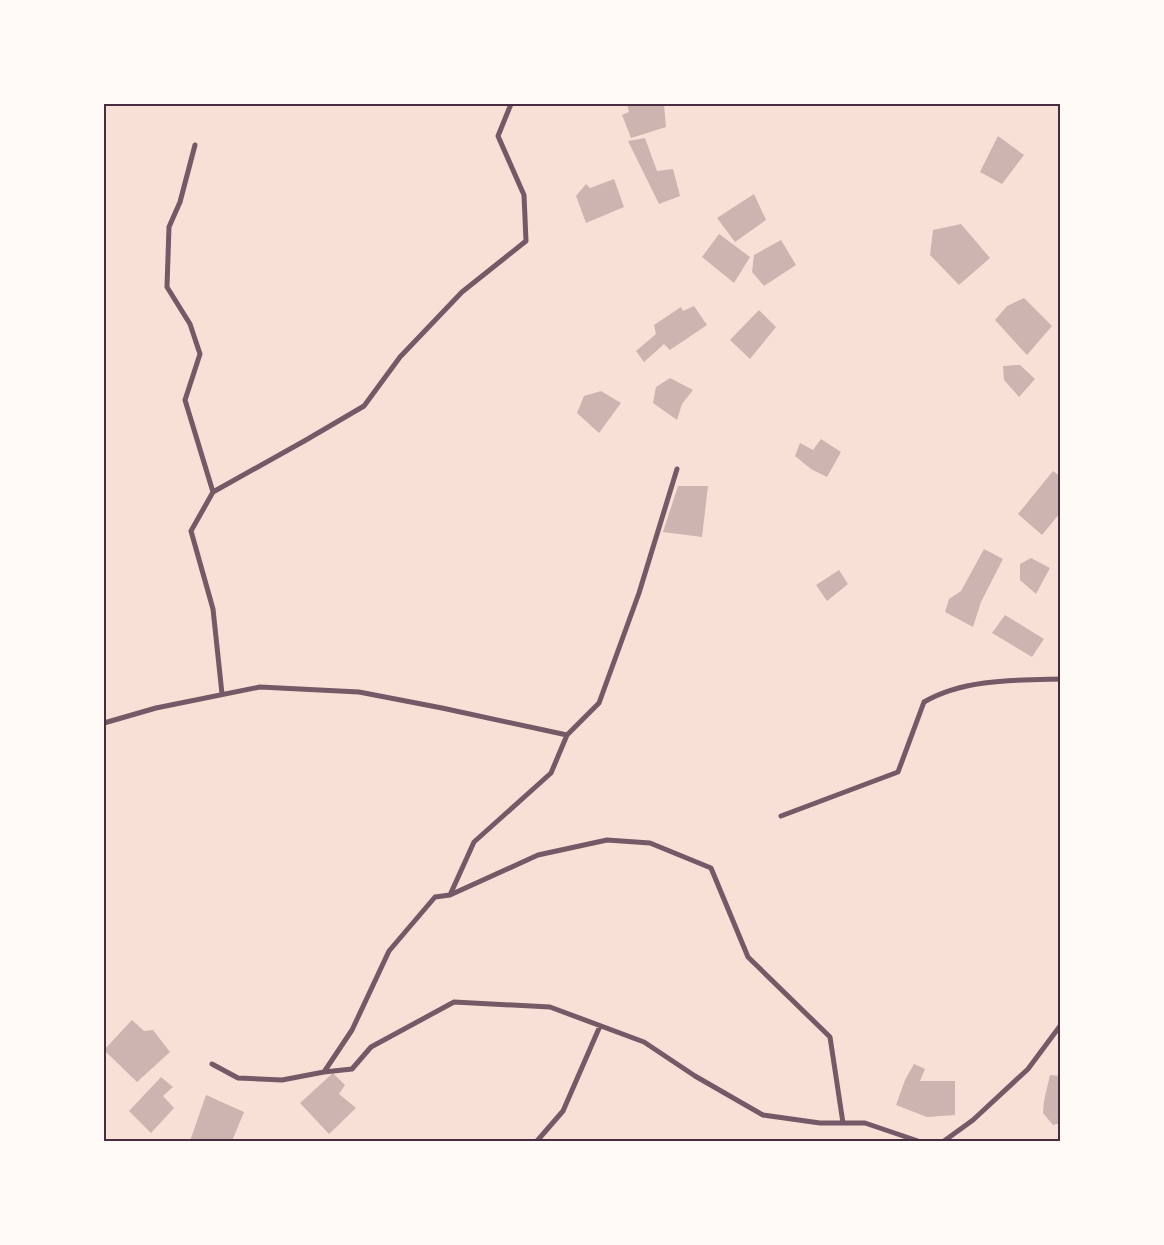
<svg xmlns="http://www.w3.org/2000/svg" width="1164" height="1245" font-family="Commissioner,sans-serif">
<rect width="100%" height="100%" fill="#f7e1d7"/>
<path fill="#ccb4b1" d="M 627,104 L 664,105 L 666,127 L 631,138 L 622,115 L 629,112 Z
M 998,136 L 1024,155 L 1002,184 L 980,172 Z
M 645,138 L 657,171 L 673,169 L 680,196 L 659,204 L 628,141 Z
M 614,179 L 624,207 L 586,223 L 576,196 L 586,184 L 590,188 Z
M 754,194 L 766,220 L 735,242 L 717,218 Z
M 961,224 L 990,258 L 959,285 L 930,255 L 933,230 Z
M 719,234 L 750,257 L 734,283 L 702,257 Z
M 781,240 L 796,265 L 764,286 L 752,272 L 754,255 Z
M 1024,298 L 1052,326 L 1027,355 L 995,320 L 1007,306 Z
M 694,306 L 707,325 L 670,350 L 664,344 L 644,362 L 636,351 L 656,334 L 654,325 L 681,307 L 683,311 Z
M 759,310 L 776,327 L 750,359 L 730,340 Z
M 1020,365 L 1035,379 L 1019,397 L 1004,380 L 1003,366 Z
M 670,378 L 693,390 L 682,404 L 677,420 L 653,403 L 656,387 Z
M 601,391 L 621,403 L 599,433 L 577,413 L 584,396 Z
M 821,439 L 841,452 L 827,477 L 811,469 L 795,456 L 800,443 L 813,450 Z
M 1053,471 L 1060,476 L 1060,513 L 1042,535 L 1018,514 Z
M 678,486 L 708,486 L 702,537 L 663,532 Z
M 984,549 L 1003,559 L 981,602 L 973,627 L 945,612 L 949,599 L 961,591 Z
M 1031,558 L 1050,568 L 1036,594 L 1020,580 L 1020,564 Z
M 839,570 L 848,584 L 827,601 L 816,585 Z
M 1005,615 L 1044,639 L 1032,657 L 992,633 Z
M 132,1020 L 144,1031 L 153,1030 L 170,1052 L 137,1082 L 104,1050 Z
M 914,1064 L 925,1069 L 920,1081 L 955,1081 L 955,1115 L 927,1117 L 896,1105 L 905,1080 Z
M 333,1073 L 345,1085 L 339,1094 L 356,1108 L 329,1134 L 300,1103 Z
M 1050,1075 L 1060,1076 L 1060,1123 L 1053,1125 L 1043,1113 L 1044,1101 Z
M 161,1077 L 173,1087 L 163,1096 L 174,1108 L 151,1133 L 129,1111 Z
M 206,1095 L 244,1112 L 232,1141 L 190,1141 Z"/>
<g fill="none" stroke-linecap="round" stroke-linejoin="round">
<path stroke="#755966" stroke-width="5" d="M 195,145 L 180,202 L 169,227 L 167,287 L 190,324 L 200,354 L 185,400 L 213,492
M 677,469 L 639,593 L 599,703 L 567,735 L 551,773 L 474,842 L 450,895 L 435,897 L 389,951 L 352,1030 L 324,1072 L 352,1069 L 371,1047 L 454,1002 L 550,1007 L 644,1042 L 695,1076 L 763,1115 L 820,1123 L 865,1123 L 918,1141
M 222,694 L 213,609 L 191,531 L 213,492 L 306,440 L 364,406 L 400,357 L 462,292 L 526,241 L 524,195 L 498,136 L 511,104
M 104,723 L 156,708 L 260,687 L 359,692 L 442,708 L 567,735
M 781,816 L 898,772 L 924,702 C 963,679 1016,680 1060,679
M 450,895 L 538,855 L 607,840 L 650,843 L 711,868 L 748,957 L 830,1037 L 843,1123
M 212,1064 L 238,1078 L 282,1080 L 324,1072
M 537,1141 L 563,1111 L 600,1026
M 944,1141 L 973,1120 L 1028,1069 L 1060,1026"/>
</g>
<rect width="1164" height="1245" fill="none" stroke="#fffaf5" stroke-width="210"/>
<rect x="105" y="105" width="954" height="1035" fill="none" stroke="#4a2c40" stroke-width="2"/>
</svg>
